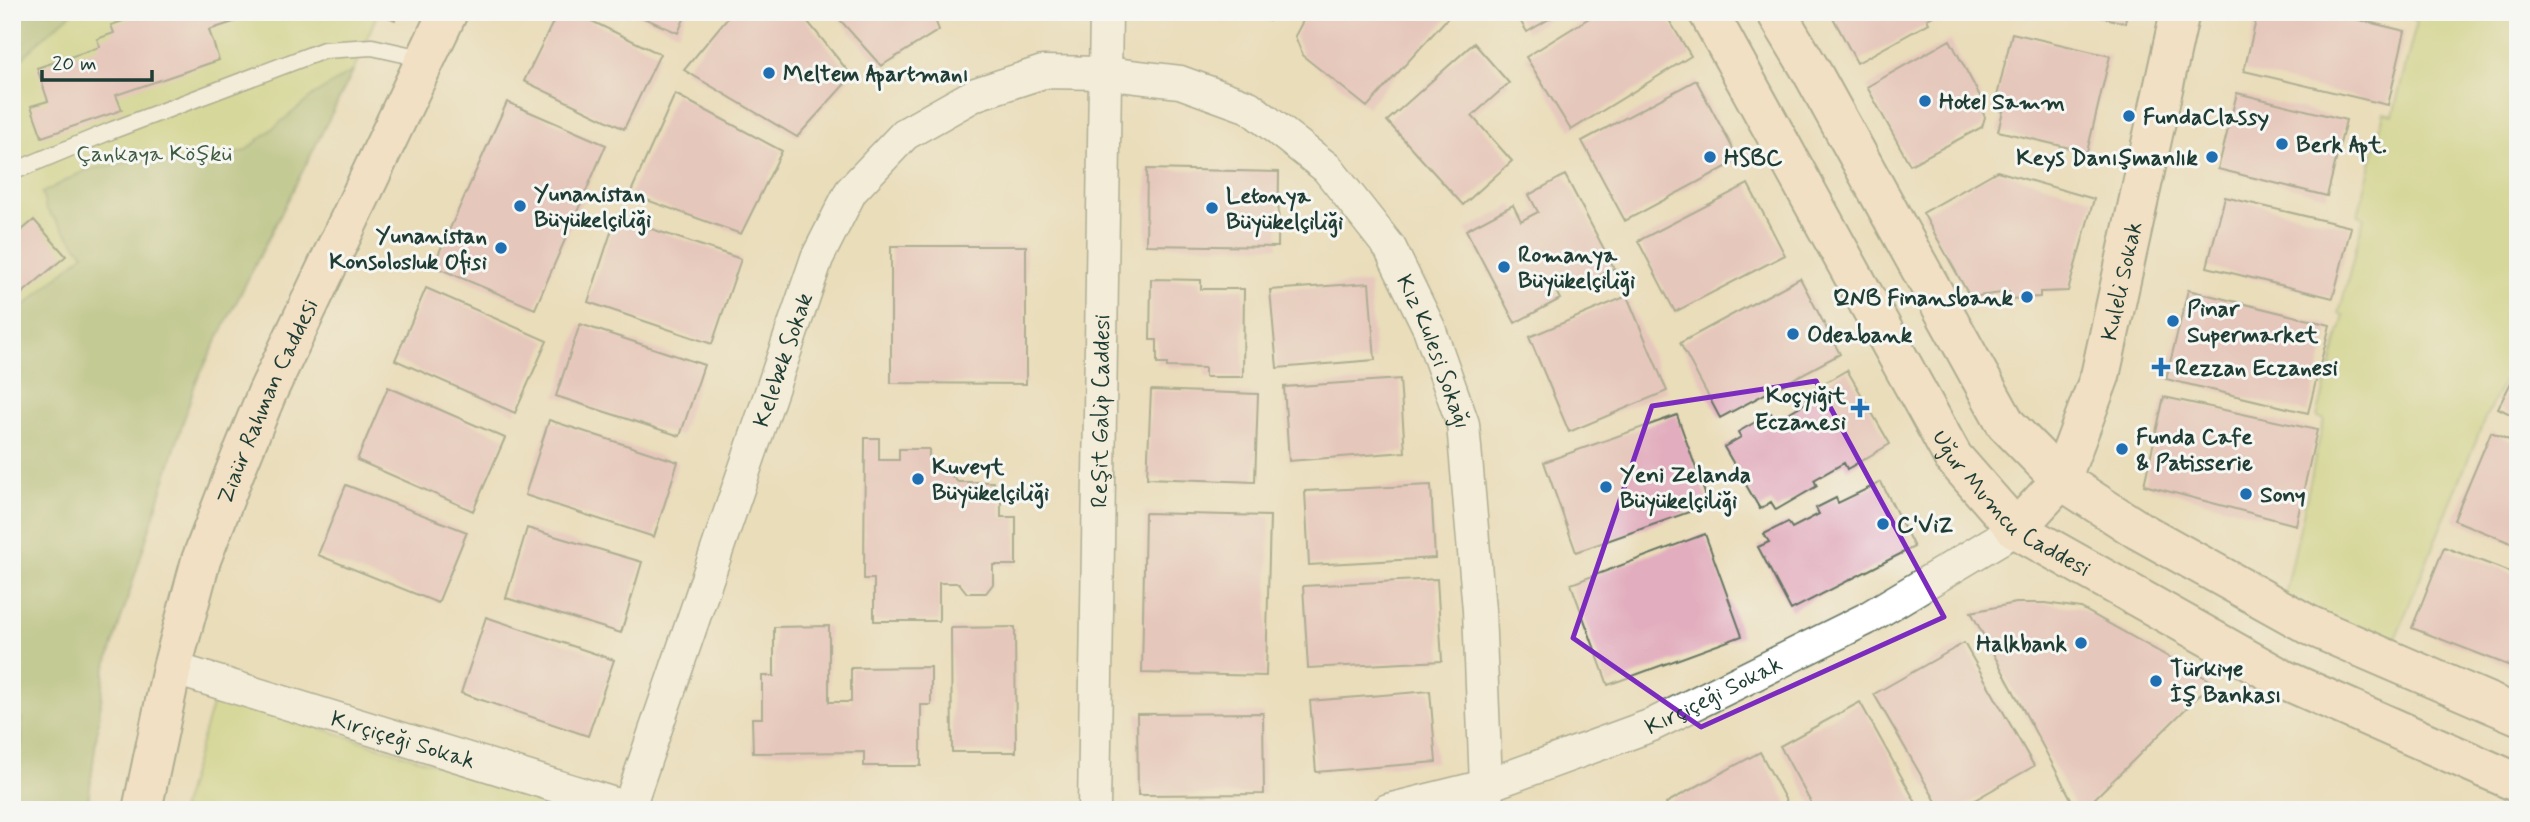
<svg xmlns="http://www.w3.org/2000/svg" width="2530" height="822" font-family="Mynerve,sans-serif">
<rect width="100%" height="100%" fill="#f6f6f2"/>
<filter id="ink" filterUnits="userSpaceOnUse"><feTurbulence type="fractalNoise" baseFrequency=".0143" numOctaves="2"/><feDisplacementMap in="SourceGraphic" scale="14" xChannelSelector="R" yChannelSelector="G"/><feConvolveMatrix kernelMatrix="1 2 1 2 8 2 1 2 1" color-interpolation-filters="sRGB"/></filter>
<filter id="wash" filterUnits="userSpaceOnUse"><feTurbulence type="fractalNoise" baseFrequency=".00686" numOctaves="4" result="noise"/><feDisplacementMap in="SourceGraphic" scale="28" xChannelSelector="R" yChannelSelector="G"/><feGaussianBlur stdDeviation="1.57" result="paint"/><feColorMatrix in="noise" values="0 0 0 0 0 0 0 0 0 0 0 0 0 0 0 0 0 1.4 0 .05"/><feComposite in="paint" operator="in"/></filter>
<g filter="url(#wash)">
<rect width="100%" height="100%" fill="#eaddba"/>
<path fill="#bfd275" stroke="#6f8854" stroke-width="2" d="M 12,12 L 378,12 L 353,71 L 195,384 L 105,670 L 87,810 L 12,810 Z
M 2414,12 L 2518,12 L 2518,353 L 2485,418 L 2387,659 L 2282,609 L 2324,419 L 2317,417 L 2344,315 L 2339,314 L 2364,217 L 2358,215 L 2384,113 L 2393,115 L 2417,21 L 2412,19 Z
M 215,695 L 580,810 L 181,810 Z"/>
<path fill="#97b466" stroke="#5b784d" stroke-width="2" d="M 12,12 L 73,12 L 40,40 L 12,69 Z
M 353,71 L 195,384 L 105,670 L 87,810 L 12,810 L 12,753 L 22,745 L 22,719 L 12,715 L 12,317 L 84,254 L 46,209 L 42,193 L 86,170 L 140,160 L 184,165 L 245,151 L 314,95 Z"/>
<g id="blocks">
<path fill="#e2adbe" d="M 149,12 L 261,13 L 209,30 L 219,60 L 116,95 L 122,110 L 42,137 L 31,106 L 48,101 L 37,68 L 100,47 L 97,39 L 114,33 L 111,25 Z
M 377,12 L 399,12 L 395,20 Z
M 558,12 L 573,12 L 660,54 L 624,129 L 524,81 Z
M 630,12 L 687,12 L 678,33 Z
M 732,12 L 800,12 L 852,76 L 797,137 L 684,70 Z
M 833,12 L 932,12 L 939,30 L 881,66 Z
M 1242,12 L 1272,12 L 1269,21 Z
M 1310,12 L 1453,12 L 1367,107 L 1303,56 L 1295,36 L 1305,17 Z
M 1515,12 L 1561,12 L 1527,32 Z
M 1599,12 L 1664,12 L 1691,56 L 1571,130 L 1526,57 Z
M 1830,12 L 1941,12 L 1927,19 L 1929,23 L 1857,63 Z
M 2082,12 L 2127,12 L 2125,23 Z
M 2258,12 L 2326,12 L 2405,31 L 2388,105 L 2244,71 Z
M 2012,33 L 2110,56 L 2087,152 L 1998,131 L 2003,111 L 1994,109 Z
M 1950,40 L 1981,98 L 1970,104 L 1980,106 L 1985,117 L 1982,127 L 1910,165 L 1867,87 Z
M 1474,43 L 1509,83 L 1472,116 L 1512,161 L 1463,205 L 1387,121 Z
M 1696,80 L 1739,160 L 1625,221 L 1582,141 Z
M 2237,93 L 2346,120 L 2327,196 L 2218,169 Z
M 675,94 L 782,151 L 741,234 L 630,194 Z
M 507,102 L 606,145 L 535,309 L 433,266 Z
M 1147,169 L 1279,172 L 1278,247 L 1146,245 Z
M 1997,171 L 2094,199 L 2068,291 L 2040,292 L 2040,297 L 2010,299 L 2009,292 L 1970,297 L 1923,213 Z
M 1565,175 L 1614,268 L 1576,288 L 1569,275 L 1552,284 L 1560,299 L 1515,323 L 1466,230 L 1513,205 L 1521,221 L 1538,212 L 1529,195 Z
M 1748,184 L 1785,255 L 1675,312 L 1638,241 Z
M 2225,197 L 2351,227 L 2333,298 L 2207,267 Z
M 616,217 L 741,259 L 712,344 L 588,302 Z
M 34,220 L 66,256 L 12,302 L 12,232 L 15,236 Z
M 891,246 L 1026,246 L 1026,384 L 891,383 Z
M 1800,278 L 1840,354 L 1720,418 L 1680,343 Z
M 1151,279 L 1201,280 L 1201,289 L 1244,289 L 1243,377 L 1205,377 L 1205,368 L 1167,367 L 1167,364 L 1157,364 L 1157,340 L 1150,340 Z
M 1369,283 L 1375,360 L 1277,368 L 1270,290 Z
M 426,288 L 547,341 L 515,413 L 395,360 Z
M 2188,290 L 2330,325 L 2308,413 L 2166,379 Z
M 1627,296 L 1667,391 L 1569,432 L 1529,337 Z
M 580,324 L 704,365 L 680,436 L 556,396 Z
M 2518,369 L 2518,418 L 2498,408 Z
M 1847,370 L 1890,444 L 1847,469 L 1844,463 L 1814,480 L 1817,486 L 1776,510 L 1771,502 L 1760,509 L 1724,447 L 1741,437 L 1738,432 L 1771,413 L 1776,420 L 1807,402 L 1804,395 Z
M 1400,379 L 1405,452 L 1289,461 L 1284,387 Z
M 388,387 L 505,438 L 473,511 L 357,460 Z
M 1151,390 L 1258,394 L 1255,482 L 1147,478 Z
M 2164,397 L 2317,430 L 2296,525 L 2144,485 Z
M 1677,415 L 1709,505 L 1576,552 L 1544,462 Z
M 549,420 L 678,462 L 654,537 L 525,495 Z
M 2491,432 L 2518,444 L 2518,546 L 2454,520 Z
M 865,438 L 879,438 L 879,460 L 899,460 L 899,449 L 929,449 L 929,469 L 944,469 L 958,482 L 993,482 L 1001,494 L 1001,517 L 1016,517 L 1016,565 L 993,565 L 993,584 L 986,593 L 967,593 L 959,583 L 939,583 L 939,621 L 874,621 L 874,579 L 864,579 Z
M 1881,482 L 1914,547 L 1791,610 L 1758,547 L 1769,542 L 1764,534 L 1788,522 L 1792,528 L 1819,514 L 1816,508 L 1836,498 L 1838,503 Z
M 346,485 L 467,532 L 438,603 L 318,555 Z
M 1431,485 L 1435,558 L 1309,565 L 1305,491 Z
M 1145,513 L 1270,516 L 1266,676 L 1142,673 Z
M 527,528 L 642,562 L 621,633 L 506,598 Z
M 1705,534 L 1742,636 L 1608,685 L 1571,584 Z
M 2444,547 L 2518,575 L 2518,669 L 2412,628 Z
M 1437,579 L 1442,661 L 1308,668 L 1303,586 Z
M 2016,603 L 2045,603 L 2081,608 L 2213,682 L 2083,810 L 2077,810 L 1971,612 Z
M 486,617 L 614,660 L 588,736 L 461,693 Z
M 829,626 L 829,702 L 851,702 L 851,668 L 931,667 L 931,705 L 921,705 L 921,766 L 864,766 L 864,752 L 753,753 L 752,718 L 762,718 L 762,676 L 774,676 L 774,627 Z
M 1015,627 L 1016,752 L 952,752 L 951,628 Z
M 1964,643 L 2034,766 L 1957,810 L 1941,810 L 1874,694 Z
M 1430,691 L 1436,762 L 1316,772 L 1310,701 Z
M 1860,702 L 1920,810 L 1815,810 L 1780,746 Z
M 1263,713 L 1264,794 L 1138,795 L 1137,714 Z
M 1760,752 L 1791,810 L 1670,810 L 1666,803 Z
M 363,806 L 380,808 L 380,810 L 363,810 Z"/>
</g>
</g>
<g filter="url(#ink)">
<use href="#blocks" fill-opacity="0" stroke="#667563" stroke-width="2"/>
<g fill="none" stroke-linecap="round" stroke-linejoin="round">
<defs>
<path id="lane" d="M 12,172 L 113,130 L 324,50 L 372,47 L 426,59"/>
<g id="street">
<path id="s1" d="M 172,668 L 634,810"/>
<path id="s2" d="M 628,810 L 817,258 L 851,191 L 905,134 L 976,94 L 1043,72 L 1104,73 L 1180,82 L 1249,107 L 1327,168 L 1390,248 L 1429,328 L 1463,424 L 1479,610 L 1487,810"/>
<path id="s3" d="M 1094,810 L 1106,12"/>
<path id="s4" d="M 1388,810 L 1485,786 L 1652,725 L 1866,619 L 2016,529"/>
</g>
<g id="secondary">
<path id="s5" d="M 1708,12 L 1953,457 L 2016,529 L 2283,679 L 2518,783"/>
<path d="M 1776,12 L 1813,74 L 2006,424 L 2061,480 L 2138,530 L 2311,626 L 2518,715"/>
<path id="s6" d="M 2016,529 L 2061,480 L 2100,376 L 2180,12"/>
<path id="s7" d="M 142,810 L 172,668 L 201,560 L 234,474 L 267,393 L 448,12"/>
</g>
</defs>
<use href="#lane" stroke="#667563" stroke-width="19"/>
<use href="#street" stroke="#667563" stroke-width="35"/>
<use href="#secondary" stroke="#667563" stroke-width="42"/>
<use href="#lane" stroke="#fff" stroke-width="16"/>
<use href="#street" stroke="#fff" stroke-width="32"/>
<use href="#secondary" stroke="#fde4d0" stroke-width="38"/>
</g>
</g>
<path d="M0 0H2530V822H0ZM 1816,381 L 1944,617 L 1701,727 L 1573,638 L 1652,406 Z" fill="#eaddba" fill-opacity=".55" fill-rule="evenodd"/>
<path fill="none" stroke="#7b2cbf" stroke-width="5" stroke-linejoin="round" d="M 1816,381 L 1944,617 L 1701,727 L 1573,638 L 1652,406 Z"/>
<g fill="#1f6fb2" stroke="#f6f6f2" stroke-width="2.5">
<circle cx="769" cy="73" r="7"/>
<circle cx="1925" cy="101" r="7"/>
<circle cx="2129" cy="116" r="7"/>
<circle cx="2282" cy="144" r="7"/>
<circle cx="1710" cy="157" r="7"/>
<circle cx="2212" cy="157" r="7"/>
<circle cx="520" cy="206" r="7"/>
<circle cx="1212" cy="208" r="7"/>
<circle cx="501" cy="248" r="7"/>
<circle cx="1504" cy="267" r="7"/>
<circle cx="2027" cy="297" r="7"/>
<circle cx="2173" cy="321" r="7"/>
<circle cx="1793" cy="334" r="7"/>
<path d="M2157.5 356.5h7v7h7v7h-7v7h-7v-7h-7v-7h7z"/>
<path d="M1856.5 397.5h7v7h7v7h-7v7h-7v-7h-7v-7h7z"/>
<circle cx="2122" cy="449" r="7"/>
<circle cx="918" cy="479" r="7"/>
<circle cx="1606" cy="487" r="7"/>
<circle cx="2246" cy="494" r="7"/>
<circle cx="1883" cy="524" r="7"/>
<circle cx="2081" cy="643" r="7"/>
<circle cx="2156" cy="681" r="7"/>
</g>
<g text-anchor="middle" stroke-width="6" stroke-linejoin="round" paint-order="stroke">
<g font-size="23" font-weight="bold" fill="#1f3d34" stroke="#f6f6f2" text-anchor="start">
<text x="783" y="81">Meltem Apartmanı</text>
<text x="1939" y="109">Hotel Samm</text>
<text x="2143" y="124">FundaClassy</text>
<text x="2296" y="152">Berk Apt.</text>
<text x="1724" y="165">HSBC</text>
<text x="2198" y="165" text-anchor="end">Keys Danışmanlık</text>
<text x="534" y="201">Yunanistan<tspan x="534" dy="26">Büyükelçiliği</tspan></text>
<text x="1226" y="203">Letonya<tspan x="1226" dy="26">Büyükelçiliği</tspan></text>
<text x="487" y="243" text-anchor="end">Yunanistan<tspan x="487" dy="26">Konsolosluk Ofisi</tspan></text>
<text x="1518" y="262">Romanya<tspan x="1518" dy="26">Büyükelçiliği</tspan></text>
<text x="2013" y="305" text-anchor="end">QNB Finansbank</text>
<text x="2187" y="316">Pinar<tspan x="2187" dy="26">Supermarket</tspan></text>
<text x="1807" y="342">Odeabank</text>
<text x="2175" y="375">Rezzan Eczanesi</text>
<text x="1846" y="403" text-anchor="end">Koçyiğit<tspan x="1846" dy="26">Eczanesi</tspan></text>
<text x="2136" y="444">Funda Cafe<tspan x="2136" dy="26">&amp; Patisserie</tspan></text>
<text x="932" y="474">Kuveyt<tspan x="932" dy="26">Büyükelçiliği</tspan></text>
<text x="1620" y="482">Yeni Zelanda<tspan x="1620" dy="26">Büyükelçiliği</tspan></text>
<text x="2260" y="502">Sony</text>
<text x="1897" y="532">C'ViZ</text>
<text x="2067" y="651" text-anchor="end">Halkbank</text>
<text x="2170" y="676">Türkiye<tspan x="2170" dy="26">İş Bankası</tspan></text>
</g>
<g font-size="23" fill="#3f5b41" stroke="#f6f6f2">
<text x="154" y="161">Çankaya Köşkü</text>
</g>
<g font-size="23" fill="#1f3d34" stroke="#f6f6f2">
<text dy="8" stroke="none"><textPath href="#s6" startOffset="275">Kuleli Sokak</textPath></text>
<text dy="8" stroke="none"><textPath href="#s2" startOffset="1414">Kız Kulesi Sokağı</textPath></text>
<text dy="8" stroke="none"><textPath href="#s2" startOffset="476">Kelebek Sokak</textPath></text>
<text dy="8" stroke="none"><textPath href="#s7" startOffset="429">Ziaür Rahman Caddesi</textPath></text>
<text dy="8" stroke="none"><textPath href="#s3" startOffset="399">Reşit Galip Caddesi</textPath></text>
<text dy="8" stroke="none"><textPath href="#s5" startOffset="583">Uğur Mumcu Caddesi</textPath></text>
<text dy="8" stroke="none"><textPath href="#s4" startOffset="346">Kırçiçeği Sokak</textPath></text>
<text dy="8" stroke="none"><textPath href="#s1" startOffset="242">Kırçiçeği Sokak</textPath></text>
</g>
</g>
<rect width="2530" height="822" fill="none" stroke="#f6f6f2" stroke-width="42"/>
<path d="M42 70v10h110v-10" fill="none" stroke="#1f3d34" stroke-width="3.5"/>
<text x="52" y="70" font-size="21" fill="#1f3d34" stroke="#f6f6f2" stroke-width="5" paint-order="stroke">20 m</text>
</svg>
